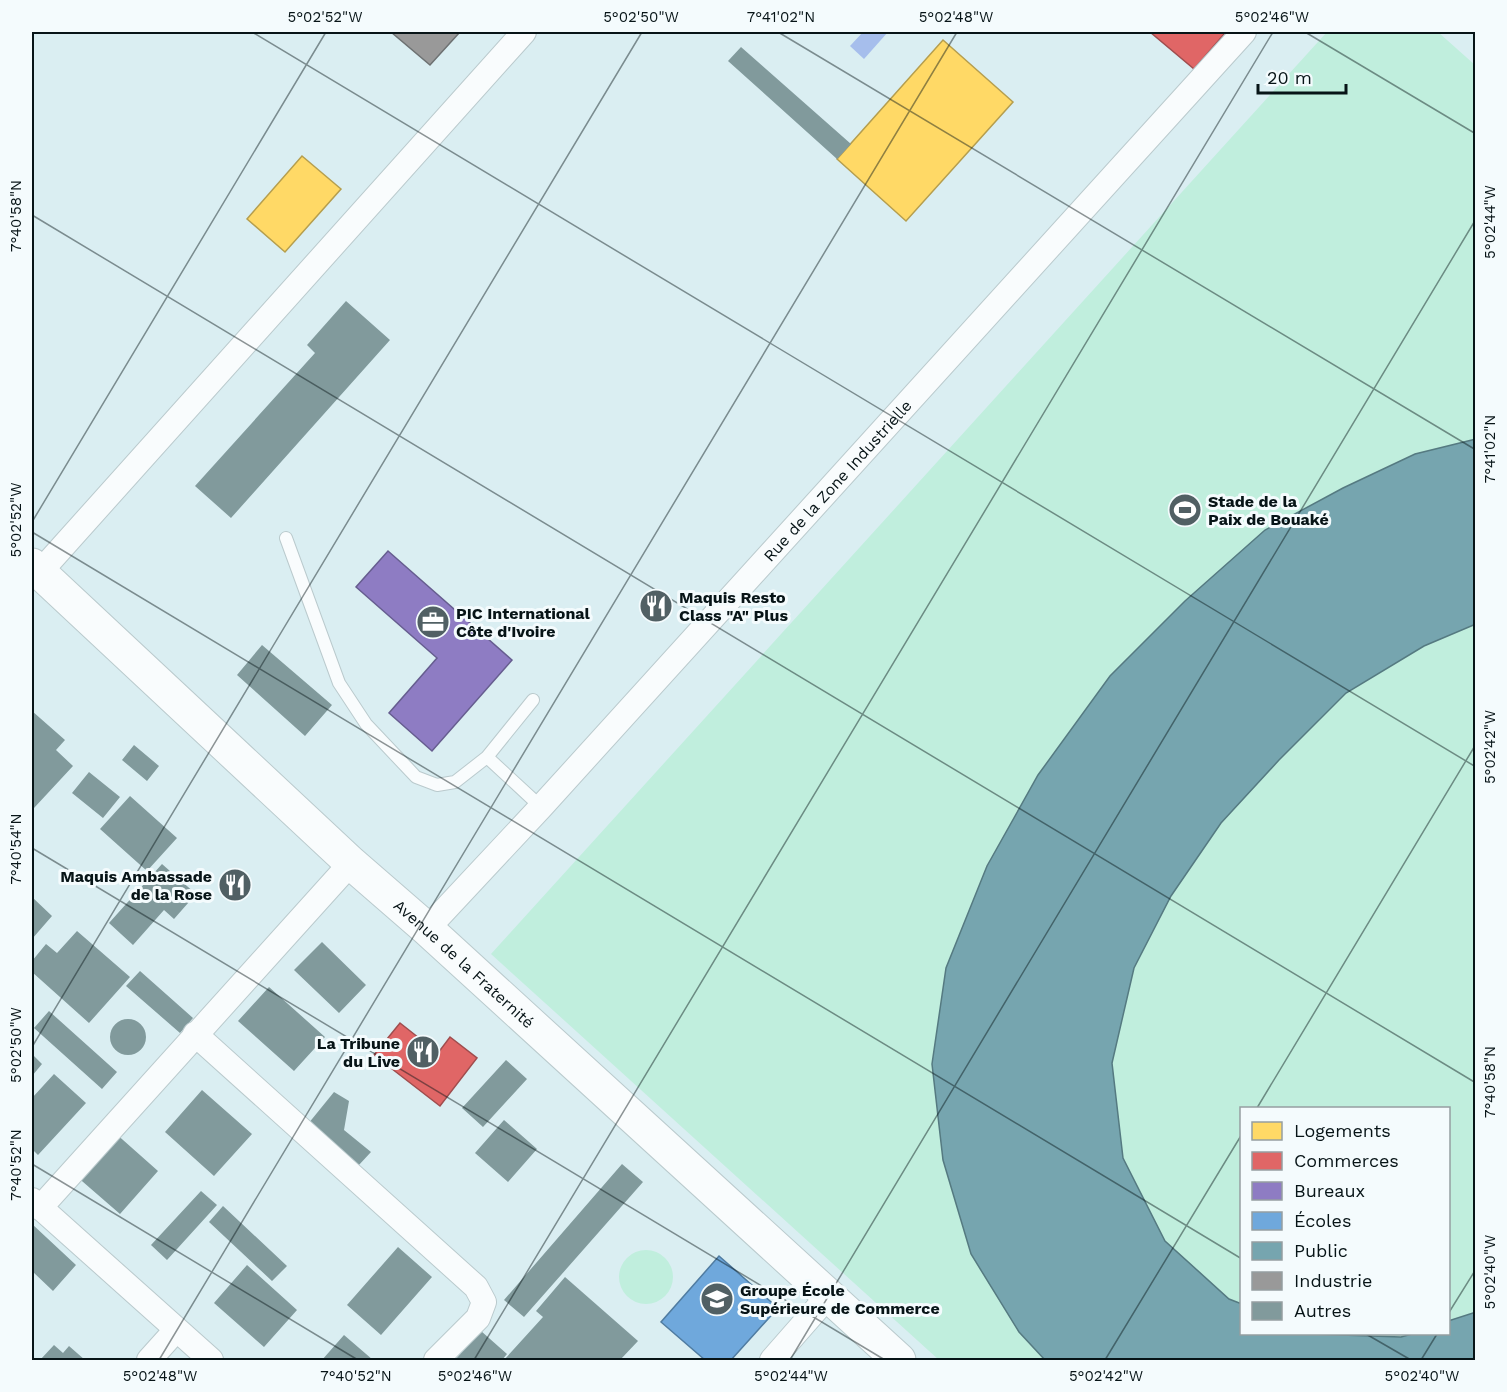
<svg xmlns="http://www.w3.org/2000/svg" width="1507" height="1392" font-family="'Work Sans',sans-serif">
<rect width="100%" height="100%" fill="#daeef2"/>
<path fill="#c0eedd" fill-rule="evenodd" d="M 1327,32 L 1438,32 L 1475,65 L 1475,1360 L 939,1360 L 491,954 ZM 1242,1108 L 1448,1108 L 1448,1334 L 1242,1334 Z
M619 1277a27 27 0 1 1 54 0a27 27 0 1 1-54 0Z"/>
<path fill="#a6beec" d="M 863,32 L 888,32 L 864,59 L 850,46 Z"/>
<path fill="#ffd966" stroke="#b59e4e" stroke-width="1.5" d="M 943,40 L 1013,102 L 906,221 L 837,159 Z
M 302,156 L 341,189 L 285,252 L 247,219 Z"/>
<path fill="#e06666" stroke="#9f4d4e" stroke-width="1.5" d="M 1150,32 L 1226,32 L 1194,69 Z
M 400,1023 L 438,1053 L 450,1037 L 477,1058 L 440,1106 L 374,1055 Z"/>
<path fill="#8e7cc3" stroke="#665d8f" stroke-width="1.5" d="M 388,551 L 512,660 L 432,751 L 389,713 L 437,658 L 356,587 Z"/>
<path fill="#6fa8dc" stroke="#507ca1" stroke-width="1.5" d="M 719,1256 L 778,1308 L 731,1360 L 705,1360 L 661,1322 Z"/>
<path fill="#76a5af" stroke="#557a81" stroke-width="1.5" d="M 1476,439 L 1476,624 L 1424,646 L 1346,693 L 1279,760 L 1221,823 L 1171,896 L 1134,968 L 1112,1063 L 1123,1158 L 1165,1241 L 1229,1299 L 1242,1304 L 1242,1334 L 1311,1334 L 1401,1337 L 1412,1334 L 1448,1334 L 1448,1321 L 1476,1312 L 1476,1360 L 1045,1360 L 1019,1332 L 971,1254 L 943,1160 L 932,1064 L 946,968 L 987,866 L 1038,775 L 1110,676 L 1185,601 L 1265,530 L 1343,488 L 1415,454 Z"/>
<path fill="#999" stroke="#6d7172" stroke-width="1.5" d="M 391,32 L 460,32 L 430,65 Z"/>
<path fill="#819a9c" d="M 741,47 L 851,144 L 837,159 L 728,61 Z
M 346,301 L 390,340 L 231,518 L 195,486 L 315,353 L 307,345 Z
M 262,645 L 332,705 L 305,736 L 237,675 Z
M 32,711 L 65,740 L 56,750 L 73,766 L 34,808 L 32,806 Z
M 134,745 L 159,766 L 147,781 L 122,760 Z
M 89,772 L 120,797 L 103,818 L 72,793 Z
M 130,796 L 177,838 L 147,871 L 100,829 Z
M 162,864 L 196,894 L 174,919 L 164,910 L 133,945 L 109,923 Z
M 32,897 L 52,916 L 32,939 Z
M 77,931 L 130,977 L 89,1023 L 32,972 L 32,961 L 46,944 L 57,953 Z
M 322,942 L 366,985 L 339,1013 L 294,970 Z
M 140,971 L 193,1018 L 180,1033 L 126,986 Z
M 269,987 L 325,1037 L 294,1071 L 238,1021 Z
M 49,1011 L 117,1072 L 102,1089 L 34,1028 Z
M110 1037a18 18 0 1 1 36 0a18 18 0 1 1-36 0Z
M 32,1054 L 42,1064 L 32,1076 Z
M 506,1060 L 527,1079 L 483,1127 L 462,1108 Z
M 54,1074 L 86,1103 L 38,1155 L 32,1149 L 32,1098 Z
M 202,1090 L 252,1134 L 214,1176 L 165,1132 Z
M 334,1092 L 349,1101 L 344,1130 L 371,1152 L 358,1166 L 308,1124 Z
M 504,1120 L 537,1149 L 508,1182 L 475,1153 Z
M 114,1132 L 158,1171 L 120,1214 L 75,1175 Z
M 622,1164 L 643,1182 L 524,1317 L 504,1300 Z
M 201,1191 L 217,1205 L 167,1260 L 151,1245 Z
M 223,1206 L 287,1266 L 272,1281 L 209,1222 Z
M 32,1224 L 76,1265 L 53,1291 L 32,1271 Z
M 398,1247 L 432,1277 L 381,1335 L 347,1305 Z
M 247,1265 L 297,1310 L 264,1347 L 214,1303 Z
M 565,1277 L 638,1341 L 620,1360 L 504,1360 L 543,1317 L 536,1311 Z
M 481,1331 L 507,1354 L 502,1360 L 455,1360 Z
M 344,1335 L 373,1360 L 322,1360 Z
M 54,1345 L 63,1353 L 69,1346 L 85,1360 L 40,1360 Z"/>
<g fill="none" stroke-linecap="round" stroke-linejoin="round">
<defs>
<path id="lane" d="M 286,538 L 339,683 L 366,724 L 416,777 L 437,785 L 455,782 L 487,757 L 533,700
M 487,757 L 541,807"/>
<g id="street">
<path d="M 40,572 L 524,32"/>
<path id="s1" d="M 427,929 L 541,807 L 1244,32"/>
<path d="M 195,1034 L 476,1287 L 484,1302 L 478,1318 L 436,1360"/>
<path d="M 32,1200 L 211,1360"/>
<path d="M 40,1208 L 351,863"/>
<path d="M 149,1360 L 176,1330"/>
<path d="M 772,1360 L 829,1295"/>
</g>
<g id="secondary">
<path id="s2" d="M 32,565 L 351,863 L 427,929 L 899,1360"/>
</g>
</defs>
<use href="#lane" stroke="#bacacd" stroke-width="14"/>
<use href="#street" stroke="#bacacd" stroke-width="26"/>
<use href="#secondary" stroke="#bacacd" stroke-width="35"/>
<use href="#lane" stroke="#f9fcfd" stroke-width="12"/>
<use href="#street" stroke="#f9fcfd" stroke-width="24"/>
<use href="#secondary" stroke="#f9fcfd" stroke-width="33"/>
</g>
<path fill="none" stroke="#071417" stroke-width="1.5" stroke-opacity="0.45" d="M 252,32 L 1476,767M 778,32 L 1476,450M 1305,32 L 1476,134M 32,215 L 1476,1083M 32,522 L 326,32M 32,532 L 1242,1259M 32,848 L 885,1360M 32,1047 L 642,32M 1257,1108 L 1476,744M 32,1164 L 358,1360M 1448,1314 L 1476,1269M 1366,1334 L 1411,1360M 159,1360 L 957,32M 474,1360 L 1273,32M 790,1360 L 1476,219M 1105,1360 L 1242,1134M 1421,1360 L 1437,1334"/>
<defs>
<symbol id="stadium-disc" viewBox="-11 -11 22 22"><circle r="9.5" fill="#516064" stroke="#f4fbfd"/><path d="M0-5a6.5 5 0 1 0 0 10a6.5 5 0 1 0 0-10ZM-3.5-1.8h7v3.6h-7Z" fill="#fff"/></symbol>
<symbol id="restaurant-disc" viewBox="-11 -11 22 22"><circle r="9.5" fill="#516064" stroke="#f4fbfd"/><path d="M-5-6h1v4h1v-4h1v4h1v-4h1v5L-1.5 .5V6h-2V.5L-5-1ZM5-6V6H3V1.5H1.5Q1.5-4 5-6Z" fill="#fff"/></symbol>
<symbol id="office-disc" viewBox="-11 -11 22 22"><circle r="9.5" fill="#516064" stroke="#f4fbfd"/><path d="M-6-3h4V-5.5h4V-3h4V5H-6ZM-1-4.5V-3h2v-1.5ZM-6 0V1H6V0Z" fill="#fff"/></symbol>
<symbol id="university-disc" viewBox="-11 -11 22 22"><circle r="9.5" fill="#516064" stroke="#f4fbfd"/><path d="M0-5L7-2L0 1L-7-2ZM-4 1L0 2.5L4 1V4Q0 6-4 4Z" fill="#fff"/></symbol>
</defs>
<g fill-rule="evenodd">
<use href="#stadium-disc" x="1166" y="491" width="38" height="38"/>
<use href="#restaurant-disc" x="637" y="587" width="38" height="38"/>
<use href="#office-disc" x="414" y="603" width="38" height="38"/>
<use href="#restaurant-disc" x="216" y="866" width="38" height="38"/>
<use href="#restaurant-disc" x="404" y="1033" width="38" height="38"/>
<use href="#university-disc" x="698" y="1280" width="38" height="38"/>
</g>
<g text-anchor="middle" stroke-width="6" stroke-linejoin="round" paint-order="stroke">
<g font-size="16" fill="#071417" stroke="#f4fbfd">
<text dy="6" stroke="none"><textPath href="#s1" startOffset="608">Rue de la Zone Industrielle</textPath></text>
<text dy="6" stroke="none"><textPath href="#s2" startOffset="588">Avenue de la Fraternité</textPath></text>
</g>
<g font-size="16" font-weight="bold" fill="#071417" stroke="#f4fbfd" text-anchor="start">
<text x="1208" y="507">Stade de la<tspan x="1208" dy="18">Paix de Bouaké</tspan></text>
<text x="679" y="603">Maquis Resto<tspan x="679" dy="18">Class "A" Plus</tspan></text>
<text x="456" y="619">PIC International<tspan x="456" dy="18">Côte d'Ivoire</tspan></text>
<text x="212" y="882" text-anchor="end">Maquis Ambassade<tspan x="212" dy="18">de la Rose</tspan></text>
<text x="400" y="1049" text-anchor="end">La Tribune<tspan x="400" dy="18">du Live</tspan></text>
<text x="740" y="1296">Groupe École<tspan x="740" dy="18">Supérieure de Commerce</tspan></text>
</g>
</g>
<rect width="1507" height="1392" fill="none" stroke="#f4fbfd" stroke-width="66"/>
<rect x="1240" y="1107" width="210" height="228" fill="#f4fbfd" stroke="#959fa1" stroke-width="1.5"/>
<rect x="1252" y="1122" width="30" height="18" fill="#ffd966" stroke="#959fa1" stroke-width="1.5"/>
<text x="1294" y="1137" font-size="18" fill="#071417">Logements</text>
<rect x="1252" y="1152" width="30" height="18" fill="#e06666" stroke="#959fa1" stroke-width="1.5"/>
<text x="1294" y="1167" font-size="18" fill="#071417">Commerces</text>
<rect x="1252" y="1182" width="30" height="18" fill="#8e7cc3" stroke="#959fa1" stroke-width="1.5"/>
<text x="1294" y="1197" font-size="18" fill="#071417">Bureaux</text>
<rect x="1252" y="1212" width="30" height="18" fill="#6fa8dc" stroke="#959fa1" stroke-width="1.5"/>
<text x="1294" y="1227" font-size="18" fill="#071417">Écoles</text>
<rect x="1252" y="1242" width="30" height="18" fill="#76a5af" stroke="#959fa1" stroke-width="1.5"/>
<text x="1294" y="1257" font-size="18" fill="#071417">Public</text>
<rect x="1252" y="1272" width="30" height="18" fill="#999999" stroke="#959fa1" stroke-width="1.5"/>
<text x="1294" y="1287" font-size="18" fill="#071417">Industrie</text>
<rect x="1252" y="1302" width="30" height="18" fill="#819a9c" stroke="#959fa1" stroke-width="1.5"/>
<text x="1294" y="1317" font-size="18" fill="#071417">Autres</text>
<path d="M1258 84v9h88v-9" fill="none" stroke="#071417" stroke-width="3"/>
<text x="1267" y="84" font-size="18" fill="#071417" stroke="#f4fbfd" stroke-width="4.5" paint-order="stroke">20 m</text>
<rect x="33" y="33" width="1441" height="1326" fill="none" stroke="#071417" stroke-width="2"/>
<g font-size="15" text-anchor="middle" fill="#071417">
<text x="325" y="22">5°02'52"W</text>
<text x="641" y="22">5°02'50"W</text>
<text x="781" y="22">7°41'02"N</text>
<text x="956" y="22">5°02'48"W</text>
<text x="1272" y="22">5°02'46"W</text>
<text transform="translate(16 216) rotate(-90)" y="5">7°40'58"N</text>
<text transform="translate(1490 222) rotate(-90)" y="5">5°02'44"W</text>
<text transform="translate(1490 449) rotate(-90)" y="5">7°41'02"N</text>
<text transform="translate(16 520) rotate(-90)" y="5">5°02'52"W</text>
<text transform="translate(1490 747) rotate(-90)" y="5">5°02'42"W</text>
<text transform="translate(16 849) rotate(-90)" y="5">7°40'54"N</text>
<text transform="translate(16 1045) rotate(-90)" y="5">5°02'50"W</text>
<text transform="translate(1490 1082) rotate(-90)" y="5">7°40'58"N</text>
<text transform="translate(16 1165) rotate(-90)" y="5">7°40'52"N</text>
<text transform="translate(1490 1272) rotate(-90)" y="5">5°02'40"W</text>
<text x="160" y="1381">5°02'48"W</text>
<text x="356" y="1381">7°40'52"N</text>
<text x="475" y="1381">5°02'46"W</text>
<text x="791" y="1381">5°02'44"W</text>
<text x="1106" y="1381">5°02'42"W</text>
<text x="1422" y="1381">5°02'40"W</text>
</g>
</svg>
